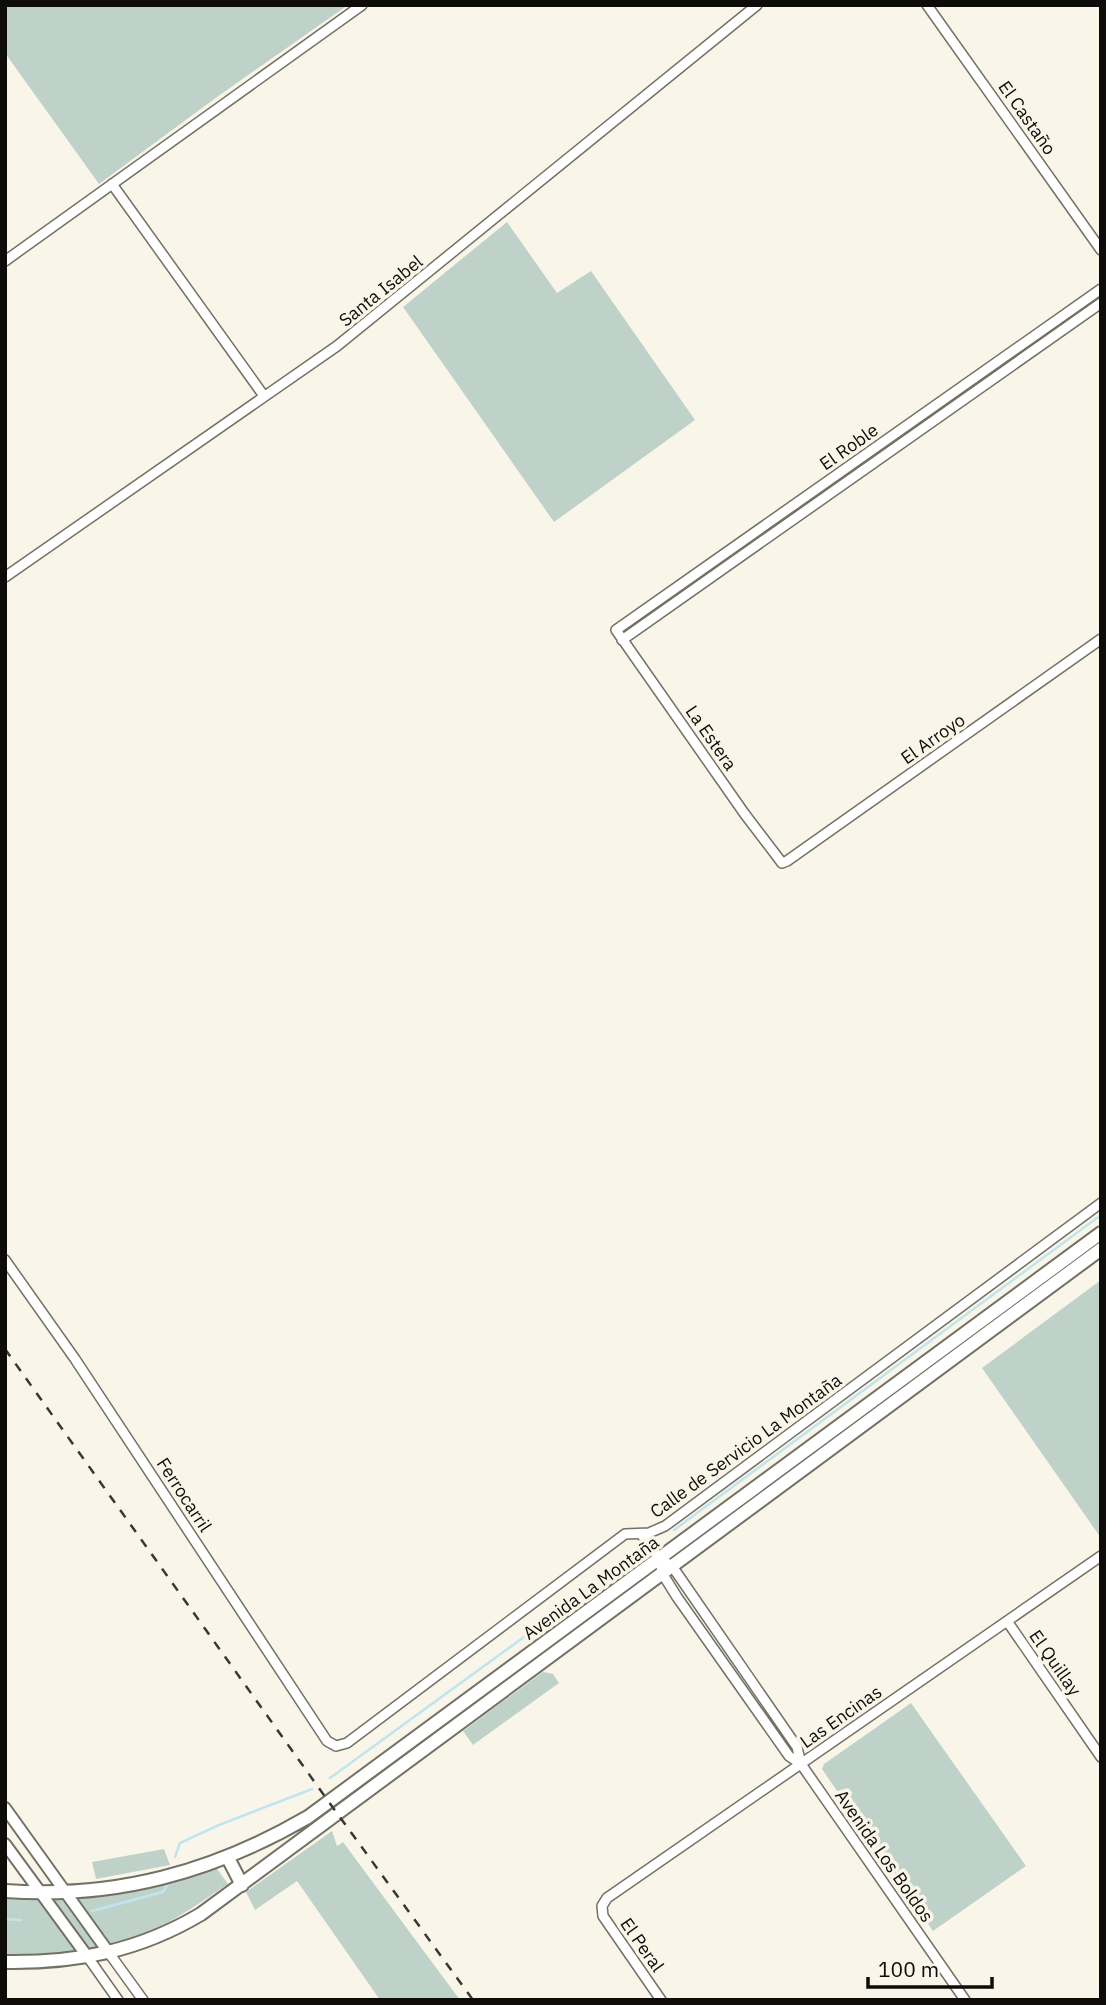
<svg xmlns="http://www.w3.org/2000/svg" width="1106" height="2005" font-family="'IBM Plex Sans',sans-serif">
<rect width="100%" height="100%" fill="#f9f6e9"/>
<path fill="#bfd2c9" d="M 5,5 L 348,5 L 217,97 L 99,184 L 5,53 Z
M 507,222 L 557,293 L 591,271 L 695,420 L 554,522 L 403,307 Z
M 1101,1280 L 1101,1538 L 982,1368 Z
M 543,1672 L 553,1674 L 559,1683 L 473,1745 L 463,1731 Z
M 911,1703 L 1026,1866 L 933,1931 L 822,1769 L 824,1764 Z
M 332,1831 L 337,1846 L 343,1842 L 460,2000 L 380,2000 L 297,1881 L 255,1910 L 246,1892 Z
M 164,1849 L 170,1865 L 96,1879 L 92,1862 Z
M 215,1866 L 228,1884 C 192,1908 155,1935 113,1945 C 78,1954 41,1954 5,1958 L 5,1891 L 89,1892 Z"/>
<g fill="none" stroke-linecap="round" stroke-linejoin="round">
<path stroke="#c1e5ef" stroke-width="2.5" d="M 674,1530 L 1101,1215
M 330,1778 L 634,1557
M 175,1857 L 180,1843 L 219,1825 L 312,1789
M 92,1911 L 163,1892 L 171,1879
M 5,1919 L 21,1920"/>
<defs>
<path id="minor" d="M 927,5 L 1101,250
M 112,184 L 264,396
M 5,261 L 362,5
M 1101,289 L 616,630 L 744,813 L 782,863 L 787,861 L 1101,639
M 5,577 L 337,346 L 757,5
M 622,640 L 1101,303
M 5,1260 L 75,1359 L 327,1741 L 336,1746 L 347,1743 L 625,1534 L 649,1533 L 665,1526 L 1101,1203
M 641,1534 L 660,1559 L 672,1566 L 797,1747 L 801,1764
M 660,1559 L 662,1573 L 677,1597 L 789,1756 L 801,1764 L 965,2000
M 1007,1621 L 1101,1757
M 109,1953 L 143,2000
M 87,1956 L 118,2000
M 661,2000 L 603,1916 L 602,1906 L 607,1898 L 1101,1556"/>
<path id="tertiary" d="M 5,1808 L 109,1953
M 5,1844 L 87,1956"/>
<path id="secondary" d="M 228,1858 L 242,1885
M 5,1891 C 116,1899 213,1872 308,1817 L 1101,1233
M 5,1962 C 77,1963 139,1951 201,1914 L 1101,1249"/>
</defs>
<use href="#minor" stroke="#737165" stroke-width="12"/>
<use href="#tertiary" stroke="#737165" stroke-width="14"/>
<use href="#secondary" stroke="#737165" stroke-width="16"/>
<use href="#minor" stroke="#fff" stroke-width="9"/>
<use href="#tertiary" stroke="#fff" stroke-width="10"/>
<use href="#secondary" stroke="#fff" stroke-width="12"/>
<path stroke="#393732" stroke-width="2.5" stroke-dasharray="9 9" stroke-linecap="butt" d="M 5,1349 L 326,1798 L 473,2000"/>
</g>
<g text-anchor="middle" stroke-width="7" stroke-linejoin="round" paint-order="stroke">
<g font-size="18" fill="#0d0c08" stroke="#f9f6e9">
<text transform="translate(1027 118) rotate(55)" y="6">El Castaño</text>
<text transform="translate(381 291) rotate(-39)" y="6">Santa Isabel</text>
<text transform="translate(849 447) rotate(-35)" y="6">El Roble</text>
<text transform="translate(711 738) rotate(55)" y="6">La Estera</text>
<text transform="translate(933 739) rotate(-35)" y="6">El Arroyo</text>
<text transform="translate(746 1446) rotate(-36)" y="6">Calle de Servicio La Montaña</text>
<text transform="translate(184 1495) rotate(57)" y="6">Ferrocarril</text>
<text transform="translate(591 1588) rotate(-36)" y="6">Avenida La Montaña</text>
<text transform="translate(1055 1663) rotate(55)" y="6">El Quillay</text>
<text transform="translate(841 1717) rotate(-35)" y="6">Las Encinas</text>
<text transform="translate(884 1856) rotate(55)" y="6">Avenida Los Boldos</text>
<text transform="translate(642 1945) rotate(55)" y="6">El Peral</text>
</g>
</g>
<rect width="1106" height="2005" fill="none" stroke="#0d0c08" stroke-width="14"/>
<path d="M868 1977v10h124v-10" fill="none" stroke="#0d0c08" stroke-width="3.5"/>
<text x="878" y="1977" font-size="21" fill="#0d0c08" stroke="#f9f6e9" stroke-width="5" paint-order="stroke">100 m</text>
</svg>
